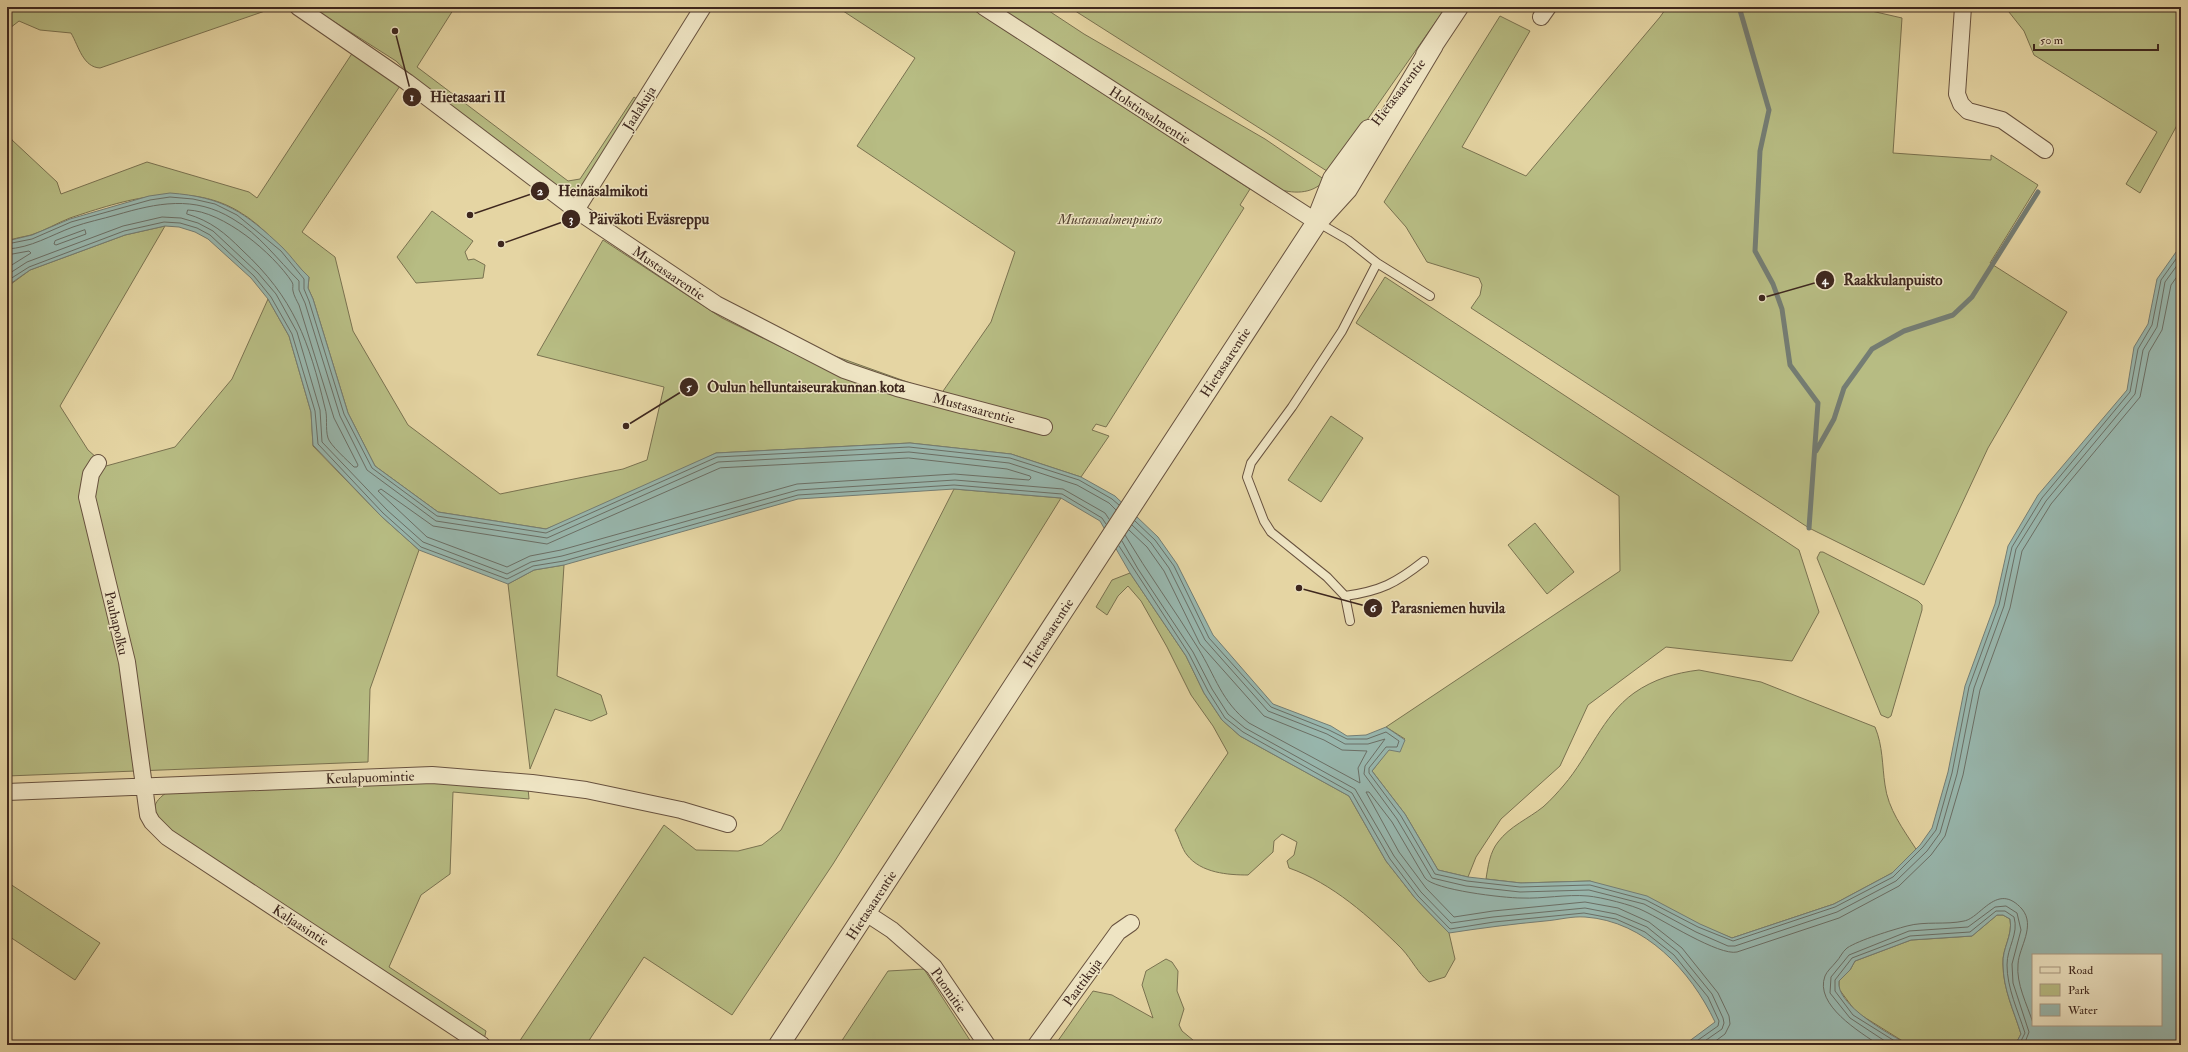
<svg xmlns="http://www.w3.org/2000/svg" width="2188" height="1052" font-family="'IM FELL Double Pica',serif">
<rect width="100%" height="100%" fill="#e5d5a3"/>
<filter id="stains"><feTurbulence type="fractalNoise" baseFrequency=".005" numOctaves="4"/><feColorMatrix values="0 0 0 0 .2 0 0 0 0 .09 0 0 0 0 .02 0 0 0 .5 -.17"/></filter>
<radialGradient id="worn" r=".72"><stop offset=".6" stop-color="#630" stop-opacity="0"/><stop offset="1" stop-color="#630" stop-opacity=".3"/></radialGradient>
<path fill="#b7bc83" stroke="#7a7250" d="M 7,7 L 269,7 L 265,11 L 100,68 C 83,67 79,47 71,33 L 40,30 L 19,21 L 10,28 L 7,39 Z
M 311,7 L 455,7 L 417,67 L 568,181 L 580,179 L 634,97 L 637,99 L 581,188 L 572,192 L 555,188 L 412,76 L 396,61 Z
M 837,7 L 969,7 L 1250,189 L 1240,205 L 1244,208 L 1106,427 L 1096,424 L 1092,430 L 1109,436 L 1081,477 L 1011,454 L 910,443 L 716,453 L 640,492 L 546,529 L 438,512 L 375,466 L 348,413 L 313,299 L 308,288 L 309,277 C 286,255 266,227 238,211 C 185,180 124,200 70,218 C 57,223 44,231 31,235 C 23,237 15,238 7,241 L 7,125 L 12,140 L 57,182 L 61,194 L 147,162 L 249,192 L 257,198 L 353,52 L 400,86 L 302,232 L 335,257 L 353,331 L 408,425 L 500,494 L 623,469 L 647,460 L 664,387 L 537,355 L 603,240 L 722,318 L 789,351 L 796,340 L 804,345 L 941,394 L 991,322 L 1015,252 L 857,146 L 915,58 Z
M 997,7 L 1043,7 L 1084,34 L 1265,139 L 1325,180 C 1312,195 1292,194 1275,188 Z
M 1069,7 L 1446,7 L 1330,173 Z
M 1667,7 L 1854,7 L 1902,18 L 1893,153 L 1991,160 L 1991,155 L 2038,185 L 1990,263 L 2067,312 L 1988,448 L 1924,585 L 1809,528 L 1471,308 L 1480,295 L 1482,285 L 1479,278 L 1427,262 L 1406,227 L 1384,202 L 1500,16 L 1530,31 L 1462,147 L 1526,176 L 1660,17 Z
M 2005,7 L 2181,7 L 2181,118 L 2140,193 L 2126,184 L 2157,132 L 2034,55 L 2024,31 Z
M 432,211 L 473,241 L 465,252 L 468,260 L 474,259 L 485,265 L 483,278 L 416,283 L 397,257 Z
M 165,226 L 60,406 L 88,450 L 106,466 L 175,447 L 232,379 L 268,299 L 289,336 L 311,412 L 313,446 L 381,516 L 419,550 L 370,689 L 368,762 L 7,776 L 7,287 L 30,270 L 125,235 Z
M 1385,277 L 1799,550 L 1819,612 L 1792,661 L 1666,647 L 1588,705 L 1560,766 L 1501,819 L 1476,857 L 1468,877 L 1438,870 L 1405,814 L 1372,771 L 1389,749 L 1405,739 L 1386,727 L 1620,571 L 1619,496 L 1356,323 Z
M 1331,416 L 1363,438 L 1321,502 L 1288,480 Z
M 954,489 L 1061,498 L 833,864 L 732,1015 L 644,957 L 586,1045 L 517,1045 L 664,825 L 696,850 L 738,851 L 762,845 L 781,830 Z
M 1535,523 L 1574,572 L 1547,594 L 1508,545 Z
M 1820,552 L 1823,552 L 1918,601 L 1922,605 L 1922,610 L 1891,716 L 1888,718 L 1881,715 L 1817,558 Z
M 564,565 L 557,676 L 601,695 L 607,714 L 591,721 L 555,709 L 530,769 L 508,584 L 534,570 Z
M 1130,573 L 1186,656 L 1204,693 L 1222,720 L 1240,736 L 1349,796 L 1386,861 L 1415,898 L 1449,933 L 1455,959 L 1445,977 L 1429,982 C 1418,973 1412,960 1402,949 C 1370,917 1332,883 1289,868 L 1287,861 L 1294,855 L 1297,842 L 1282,834 L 1274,841 L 1273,852 L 1248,875 C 1228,875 1201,873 1187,855 C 1182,849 1179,837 1175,830 L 1228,753 L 1213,726 L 1191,695 L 1167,647 L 1141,601 L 1128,586 L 1118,596 L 1107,615 L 1096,607 L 1112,580 Z
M 1699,670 L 1761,682 L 1875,727 C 1883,746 1882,765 1885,785 C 1888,809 1903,829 1916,849 L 1892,873 L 1834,904 L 1732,938 L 1590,881 L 1521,883 L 1486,879 C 1488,866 1490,852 1498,842 C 1510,826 1528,819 1543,807 C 1551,800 1558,792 1564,785 C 1589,756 1602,716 1634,693 C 1654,679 1675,673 1699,670 Z
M 437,782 L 528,788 L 529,799 L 453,792 L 450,874 L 421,895 L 389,967 L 486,1031 L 484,1040 L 164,829 C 153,814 149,805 166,793 Z
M 7,882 L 100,943 L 75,980 L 7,935 Z
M 1997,915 L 2003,915 L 2010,919 C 2013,936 2002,948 2003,964 C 2003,989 2014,1011 2021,1034 L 2015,1045 L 1909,1045 L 1856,1012 L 1839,989 L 1839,981 L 1850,970 L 1855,961 L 1911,940 L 1972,936 Z
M 1166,959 L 1172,962 L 1178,971 L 1177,991 L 1184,1009 L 1179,1025 L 1182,1031 L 1199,1045 L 1055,1045 L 1093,991 L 1112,995 L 1153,1018 L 1142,985 L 1146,971 Z
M 924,969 L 973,1045 L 839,1045 L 888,971 Z"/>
<path fill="#98b7ae" stroke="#747d74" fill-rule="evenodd" d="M 170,193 C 223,197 245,212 283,248 C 292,257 299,268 309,277 L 308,288 L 313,299 L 348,413 L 375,466 L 438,512 L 546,529 L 716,453 L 910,443 L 1011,454 L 1081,477 L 1115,496 L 1158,537 L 1177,564 L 1213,635 L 1273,704 L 1331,726 L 1347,736 L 1366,735 L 1386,727 L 1405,740 L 1400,752 L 1389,750 L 1372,771 L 1405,814 L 1438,870 L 1468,877 L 1521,883 L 1590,881 L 1647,896 L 1700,924 L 1732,938 L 1834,904 L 1892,873 L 1920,845 L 1932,828 L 1948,772 L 1965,686 L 1995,604 L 2008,546 L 2038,495 L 2127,390 L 2134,347 L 2148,324 L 2157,279 L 2181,245 L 2181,1045 L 2015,1045 L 2021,1034 C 2014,1011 2003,989 2003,964 C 2002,948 2013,936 2010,919 L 2003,915 L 1997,915 L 1972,936 L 1911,940 L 1855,961 L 1850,970 L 1839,981 C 1835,1005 1891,1035 1909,1045 L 1684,1045 L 1715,1022 C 1691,971 1645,921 1585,917 C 1572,916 1558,920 1545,921 C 1513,924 1481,928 1449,933 L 1415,898 L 1386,861 L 1349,796 L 1240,736 L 1222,720 L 1204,693 L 1186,656 L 1130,573 L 1100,521 L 1061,498 L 954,489 L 798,499 L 564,565 L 534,570 L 508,584 L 419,550 L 381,516 L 313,445 L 311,412 L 289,336 L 268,299 L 251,278 L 208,239 L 195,232 L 179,227 L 165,226 L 125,235 L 30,270 L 7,286 L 7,241 L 32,235 L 70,219 L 149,196 ZM 2033,955 L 2161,955 L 2161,1025 L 2033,1025 Z"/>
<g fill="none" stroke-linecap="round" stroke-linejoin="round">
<path stroke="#6b6f66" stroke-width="1" d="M 188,210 C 223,211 273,253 292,282 C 294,285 292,288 293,291 C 294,296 297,301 299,305 L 334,418 L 358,465 L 357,467 L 354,467 C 348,461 330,445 328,438 C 325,428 328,417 325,408 C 309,341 294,298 242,250 C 225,233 211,221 187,214 Z
M 85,230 L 86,234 L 56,245 L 54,244 L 55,241 Z
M 7,244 L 32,239 L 71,222 L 150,200 L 170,197 L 193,199 L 215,204 L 237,215 L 281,251 L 304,279 L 304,289 L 309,301 L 344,414 L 372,468 L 437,516 L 546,533 L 717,457 L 909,447 L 1010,458 L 1079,480 L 1112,499 L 1119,505
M 7,249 C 31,248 51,235 73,227 C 87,222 102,219 116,215 C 157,203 194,195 233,219 C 259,234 278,260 299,281 L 299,290 L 305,303 L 340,416 L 367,470 L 436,521 L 547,538 L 718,462 L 909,452 L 1009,463 L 1077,485 L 1109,503 L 1116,510
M 7,255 L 29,251 L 31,253 L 7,268
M 7,275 L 27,262 L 123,226 L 162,217 L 181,218 L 198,223 L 213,231 L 258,273 L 276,294 L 297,332 L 320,410 L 322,442 L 387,510 L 423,542 L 507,574 L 531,562 L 562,556 L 798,490 L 955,480 L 1063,489 L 1105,513 L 1109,519
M 7,281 L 29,267 L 124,231 L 164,222 L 180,223 L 197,228 L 210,235 L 254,276 L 271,297 L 292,334 L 315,411 L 318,444 L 383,513 L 421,547 L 507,579 L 533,566 L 564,561 L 798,495 L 954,485 L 1062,494 L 1102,518 L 1106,524
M 909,458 L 1007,469 L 1030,476 L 1031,478 L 1029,480 L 954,474 L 797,484 L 561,550 L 530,556 L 507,567 L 427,537 L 378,491 L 381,489 L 433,526 L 547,544 L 720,468 Z
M 1135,521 L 1155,540 L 1174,566 L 1209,638 L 1271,707 L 1329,730 L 1347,739 L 1367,739 L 1386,732 L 1399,741 L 1397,747 L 1386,747 L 1369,768 L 1369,773 L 1401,816 L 1435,874 L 1467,881 L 1520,887 L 1590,885 L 1646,900 L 1698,927 L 1733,941 L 1835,907 L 1893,877 L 1923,847 L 1936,830 L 1952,773 L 1969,687 L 1999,605 L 2012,547 L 2042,498 L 2130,392 L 2138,349 L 2152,325 L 2161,280 L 2181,252
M 1132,525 L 1151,543 L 1169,568 L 1205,640 L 1268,711 L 1327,734 L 1345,744 L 1368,744 L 1385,739 L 1365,766 L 1364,774 L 1397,819 L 1432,878 L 1466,886 L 1520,892 L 1589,890 L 1644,904 L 1696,932 L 1728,946 L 1735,946 L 1837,912 L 1896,881 L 1927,851 L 1940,833 L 1957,774 L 1974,688 L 2004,606 L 2016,549 L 2046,501 L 2135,394 L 2143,350 L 2157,327 L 2165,282 L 2181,260
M 1125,535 C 1148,574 1175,610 1198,648 C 1216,677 1221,701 1249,723 L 1360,783 L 1358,768 L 1367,751 L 1342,750 L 1324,740 L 1264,716 L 1200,644 L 1164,571 L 1147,547 L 1129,530
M 1122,541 L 1138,569 L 1193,652 L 1212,689 L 1228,714 L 1245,728 L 1355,789 L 1394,856 L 1421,892 L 1451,923 L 1493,917 L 1585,908 L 1616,914 L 1647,927 L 1678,952 L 1712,994 L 1723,1018 L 1724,1023 L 1722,1029 L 1699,1045
M 1119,546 L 1189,654 L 1208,691 L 1225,718 L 1243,732 L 1352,793 L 1390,859 L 1418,896 L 1450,929 L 1494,922 L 1584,913 L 1616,919 L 1645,932 L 1674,955 L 1708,997 L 1719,1021 L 1718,1026 L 1691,1045
M 1710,1045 L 1725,1034 L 1730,1024 L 1729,1016 L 1718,993 L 1682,948 L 1649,922 L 1618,908 L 1585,902 L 1493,911 L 1454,917 L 1426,888 L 1399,852 L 1366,792 L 1369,792 L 1392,822 L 1425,878 C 1434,890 1504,898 1521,898 C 1543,899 1566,894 1588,896 C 1600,897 1633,905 1644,911 C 1663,920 1719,956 1737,952 L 1839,918 L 1899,886 L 1931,855 L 1945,836 L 1963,775 L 1980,690 L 2010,608 L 2022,551 L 2051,504 L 2140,397 L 2149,352 L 2162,330 L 2171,285 L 2181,271
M 1879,1045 C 1860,1032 1814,1005 1825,976 C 1827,971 1832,967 1836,962 C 1840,958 1842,952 1847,948 C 1859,940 1892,930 1907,926 C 1925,921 1946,925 1964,921 C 1981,918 1997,881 2022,909 C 2036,926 2019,947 2018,964 C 2016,984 2027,1004 2033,1023
M 1891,1045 L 1850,1018 L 1830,993 L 1831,977 L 1849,955 L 1909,931 L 1968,927 L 1995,907 L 2006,906 L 2017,913 L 2021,930 L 2012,964 L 2013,983 L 2029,1032 L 2024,1045
M 1901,1045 L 1853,1015 L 1835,991 L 1835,980 L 1852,958 L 1910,936 L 1970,932 L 1996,911 L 2005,911 L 2014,917 C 2019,934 2007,947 2007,965 C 2007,988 2018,1011 2025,1033 L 2019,1045"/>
<path stroke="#747d74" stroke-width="5" d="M 1740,10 L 1769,110 L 1760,151 L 1755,251 L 1773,284 L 1782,309 L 1790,365 L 1818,403 L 1809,528
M 1816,451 L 1834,419 L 1844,388 L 1872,349 L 1904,331 L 1953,315 L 1972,297 L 2038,192"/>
<defs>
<path id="service" d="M 1317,222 L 1348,240 L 1377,263 L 1430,296
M 1345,596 C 1381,591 1396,583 1424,561
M 1350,621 L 1345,596 L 1327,577 L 1271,532 L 1264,521 L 1247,477 L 1251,463 L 1292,407 L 1342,331 L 1377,263"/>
<path id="minor" d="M 298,7 L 407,82 L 576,210 L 716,304 L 844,370 L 897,388 L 1044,427
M 984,7 L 1317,222
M 1963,7 L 1957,94 L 1961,104 L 1968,111 L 2002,120 L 2045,150
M 1541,17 L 1548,7
M 576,210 L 703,7
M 98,463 L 91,474 L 87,497 L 127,662 L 148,815 L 152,822 L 167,837 L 482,1045
M 7,792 L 432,775 L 532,783 L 586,790 L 681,810 L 728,824
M 866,913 L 892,930 L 934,967 L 987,1045
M 1036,1045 L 1118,932 L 1131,923"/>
<path id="tertiary" d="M 1426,55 L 1458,7
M 1320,212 L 1333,179 L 1369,130
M 779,1045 L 1317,222 L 1347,189 L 1433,45"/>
</defs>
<use href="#service" stroke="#68523f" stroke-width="10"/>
<use href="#minor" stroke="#68523f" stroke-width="18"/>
<use href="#tertiary" stroke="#68523f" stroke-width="22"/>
<use href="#service" stroke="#eee4c3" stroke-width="8"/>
<use href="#minor" stroke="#eee4c3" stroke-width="16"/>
<use href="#tertiary" stroke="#eee4c3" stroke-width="20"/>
</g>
<g text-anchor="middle" stroke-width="3" stroke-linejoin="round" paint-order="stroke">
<g font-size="14" fill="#3e271e" stroke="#eee4c3">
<text transform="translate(1398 92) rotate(-53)" y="5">Hietasaarentie</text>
<text transform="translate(639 108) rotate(-58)" y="5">Jaalakuja</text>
<text transform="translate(1150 115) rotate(33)" y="5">Holstinsalmentie</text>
<text transform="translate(669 273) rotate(34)" y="5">Mustasaarentie</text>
<text transform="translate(1225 362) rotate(-57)" y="5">Hietasaarentie</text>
<text transform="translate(974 408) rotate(15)" y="5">Mustasaarentie</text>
<text transform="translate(117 623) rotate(77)" y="5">Pauhapolku</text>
<text transform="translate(1048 633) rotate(-57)" y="5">Hietasaarentie</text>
<text transform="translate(370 777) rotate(-2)" y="5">Keulapuomintie</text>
<text transform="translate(871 905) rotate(-57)" y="5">Hietasaarentie</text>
<text transform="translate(301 925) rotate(33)" y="5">Kaljaasintie</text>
<text transform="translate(1082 982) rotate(-54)" y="5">Paattikuja</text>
<text transform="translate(949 990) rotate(55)" y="5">Puomitie</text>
</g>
<g font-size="14" font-style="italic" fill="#564532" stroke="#eee4c3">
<text x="1110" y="224">Mustansalmenpuisto</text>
</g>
</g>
<path fill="none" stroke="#3e271e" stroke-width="1.5" d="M395 31L412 97M470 215L540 191M501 244L571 219M1762 298L1825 280M626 426L689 387M1299 588L1373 608"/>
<g fill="#3e271e" stroke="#eee4c3" stroke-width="1.5">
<circle cx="395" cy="31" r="4"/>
<circle cx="470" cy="215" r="4"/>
<circle cx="501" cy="244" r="4"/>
<circle cx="1762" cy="298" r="4"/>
<circle cx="626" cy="426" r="4"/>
<circle cx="1299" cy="588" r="4"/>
<circle cx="412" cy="97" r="10"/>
<circle cx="540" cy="191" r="10"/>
<circle cx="571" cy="219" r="10"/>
<circle cx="1825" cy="280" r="10"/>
<circle cx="689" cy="387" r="10"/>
<circle cx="1373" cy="608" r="10"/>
</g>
<g font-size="12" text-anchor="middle" font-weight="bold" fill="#fff">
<text x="412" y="101">1</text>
<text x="540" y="195">2</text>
<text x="571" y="223">3</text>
<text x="1825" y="284">4</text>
<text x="689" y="391">5</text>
<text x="1373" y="612">6</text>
</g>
<g font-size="15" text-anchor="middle" font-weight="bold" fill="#3e271e" stroke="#eee4c3" stroke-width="3" stroke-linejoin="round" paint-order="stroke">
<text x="468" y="102">Hietasaari II</text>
<text x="603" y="196">Heinäsalmikoti</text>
<text x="649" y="224">Päiväkoti Eväsreppu</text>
<text x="1893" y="285">Raakkulanpuisto</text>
<text x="806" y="392">Oulun helluntaiseurakunnan kota</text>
<text x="1448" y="613">Parasniemen huvila</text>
</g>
<rect width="2188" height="1052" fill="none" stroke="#e5d5a3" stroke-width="24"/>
<rect x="8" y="8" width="2172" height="1036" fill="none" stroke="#3e271e" stroke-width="2"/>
<rect x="12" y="12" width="2164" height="1028" fill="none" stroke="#3e271e"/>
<rect x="2032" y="954" width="130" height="72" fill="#eee4c3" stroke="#a89881"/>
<rect x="2040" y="967" width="20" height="6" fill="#eee4c3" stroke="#a89881"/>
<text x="2068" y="974" font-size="12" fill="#3e271e">Road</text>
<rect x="2040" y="984" width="20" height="12" fill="#b7bc83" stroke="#a89881"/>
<text x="2068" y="994" font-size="12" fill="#3e271e">Park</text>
<rect x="2040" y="1004" width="20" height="12" fill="#98b7ae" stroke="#a89881"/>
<text x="2068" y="1014" font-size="12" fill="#3e271e">Water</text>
<path d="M2034 44v6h124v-6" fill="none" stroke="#3e271e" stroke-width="2"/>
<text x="2040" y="44" font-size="12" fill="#3e271e" stroke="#eee4c3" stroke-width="3" paint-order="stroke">50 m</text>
<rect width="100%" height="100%" filter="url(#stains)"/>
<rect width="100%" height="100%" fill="url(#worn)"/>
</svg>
